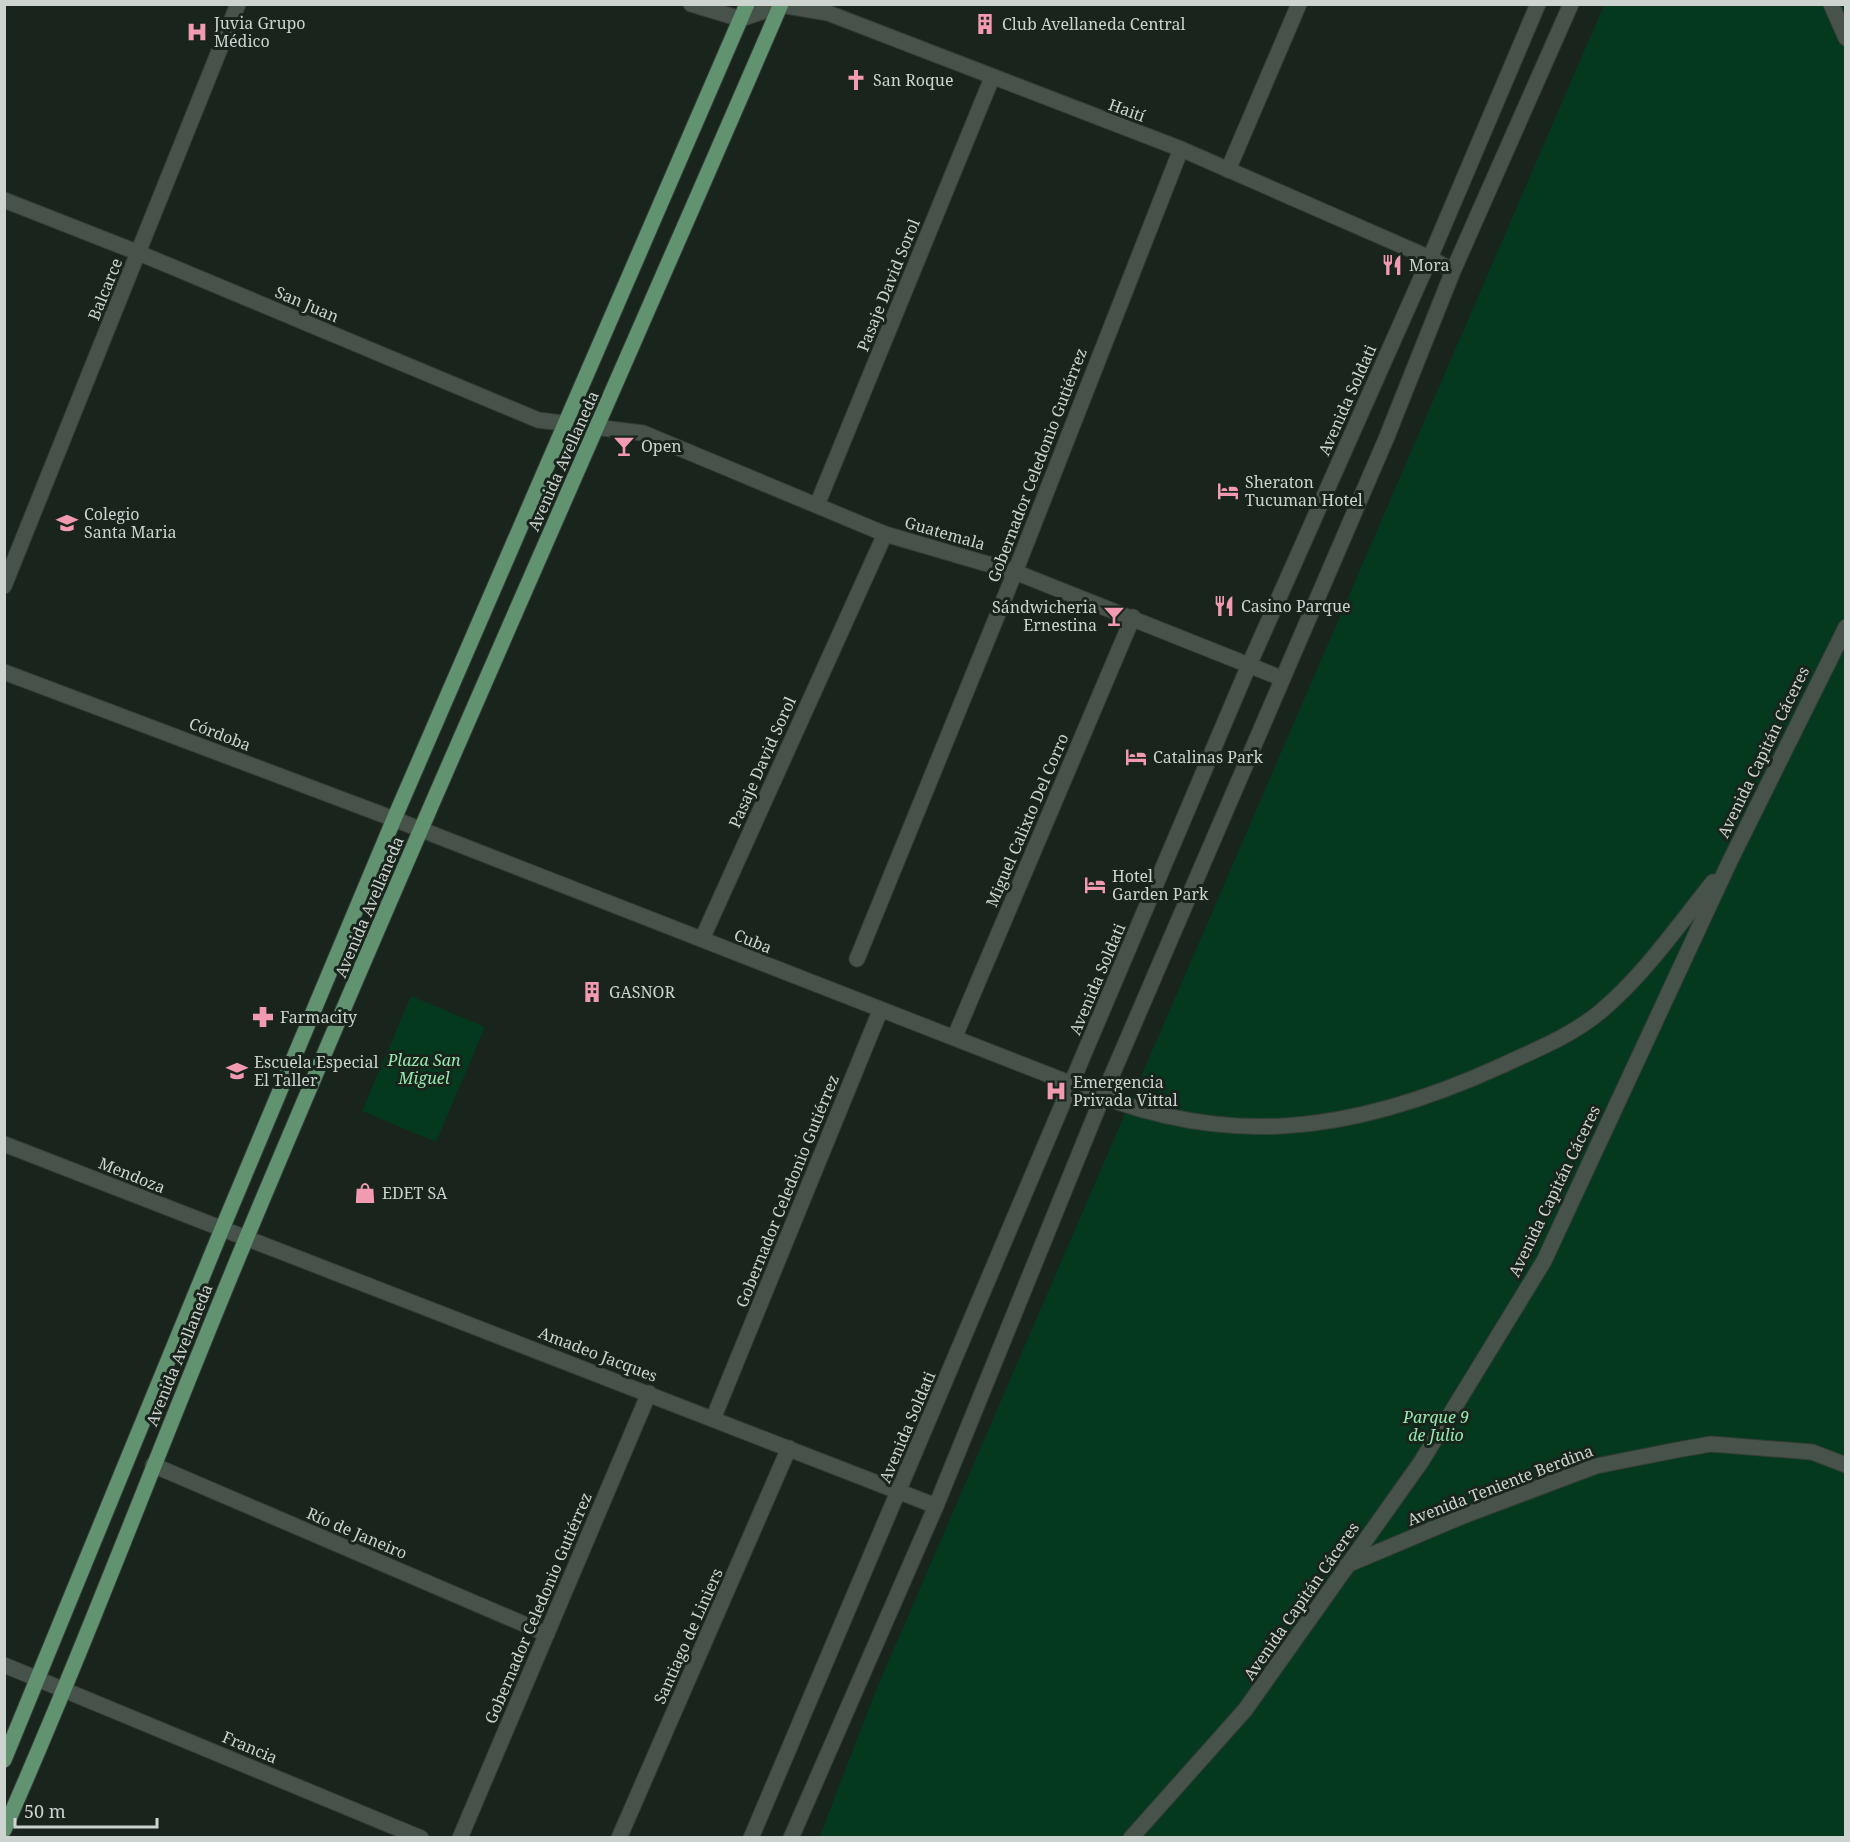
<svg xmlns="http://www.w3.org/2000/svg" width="1850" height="1842" font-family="'Noto Serif',serif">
<rect width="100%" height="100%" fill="#19241c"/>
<path fill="#05391d" d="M 1604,5 L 1845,5 L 1845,1837 L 819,1838 L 876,1690 Z
M 411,996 L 485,1027 L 436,1142 L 362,1111 Z"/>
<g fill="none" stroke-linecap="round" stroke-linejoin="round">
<defs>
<path id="street" d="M 1228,170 L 1299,4
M 4,200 L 139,253 L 538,420 L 643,433 L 885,534 L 1015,572 L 1281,678
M 817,505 L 992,78
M 4,586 L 238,4
M 4,672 L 394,819 L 1072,1084
M 702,939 L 885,534
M 857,959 L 1015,572 L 1181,149
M 955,1036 L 1133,617
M 4,1144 L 936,1506
M 713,1419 L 880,1011
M 153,1465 L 547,1634
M 1347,1565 L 1463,1516 L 1596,1466 L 1677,1450 L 1711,1444 L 1812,1452 L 1846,1465
M 460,1838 L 649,1393
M 619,1838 L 789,1448"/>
<path id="secondary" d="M 691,4 L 741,19 L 781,5 L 828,13 L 1181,149 L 1430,258 L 1453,271
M 1831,4 L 1846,38
M 1072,1084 C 1223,1152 1354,1133 1501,1066 C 1535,1050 1571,1036 1600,1012 C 1644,975 1678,926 1713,882
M 4,1665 L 421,1838
M 751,1838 L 1249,665 L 1430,258 L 1538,4
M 791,1838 L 936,1506 L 1102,1098 L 1386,439 L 1453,271 L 1571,4
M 1131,1838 L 1245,1710 L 1421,1462 L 1544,1261 L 1729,863 L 1846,627"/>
<path id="primary" d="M 4,1760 L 222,1229 L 394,819 L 747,4
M 4,1830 C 90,1635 164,1435 246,1239 C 419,826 603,416 781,4"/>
</defs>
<use href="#street" stroke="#353d37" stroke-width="17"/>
<use href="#secondary" stroke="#353d37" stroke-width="17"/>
<use href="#primary" stroke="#353d37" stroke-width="17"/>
<use href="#street" stroke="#47534a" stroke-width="15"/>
<use href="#secondary" stroke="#47534a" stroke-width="15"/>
<use href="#primary" stroke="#619371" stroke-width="15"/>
</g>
<defs>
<symbol id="building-bare" viewBox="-9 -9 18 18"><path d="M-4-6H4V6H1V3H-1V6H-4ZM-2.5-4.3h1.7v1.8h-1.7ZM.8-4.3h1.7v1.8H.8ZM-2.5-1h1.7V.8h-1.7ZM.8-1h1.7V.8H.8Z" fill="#f29ab0" stroke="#19241c" stroke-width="2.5" paint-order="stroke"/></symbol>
<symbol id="hospital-bare" viewBox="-9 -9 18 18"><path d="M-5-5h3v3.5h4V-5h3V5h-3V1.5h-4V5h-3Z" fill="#f29ab0" stroke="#19241c" stroke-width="2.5" paint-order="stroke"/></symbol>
<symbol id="church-bare" viewBox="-9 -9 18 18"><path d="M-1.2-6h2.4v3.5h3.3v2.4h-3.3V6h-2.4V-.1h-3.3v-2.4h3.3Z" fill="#f29ab0" stroke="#19241c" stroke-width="2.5" paint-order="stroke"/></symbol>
<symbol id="restaurant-bare" viewBox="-9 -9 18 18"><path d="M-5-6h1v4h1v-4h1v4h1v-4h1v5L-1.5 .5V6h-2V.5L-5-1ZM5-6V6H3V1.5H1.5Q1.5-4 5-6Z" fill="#f29ab0" stroke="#19241c" stroke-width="2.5" paint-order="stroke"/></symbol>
<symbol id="bar-bare" viewBox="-9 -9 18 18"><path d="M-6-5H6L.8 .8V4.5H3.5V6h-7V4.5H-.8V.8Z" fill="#f29ab0" stroke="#19241c" stroke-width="2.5" paint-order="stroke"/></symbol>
<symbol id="hotel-bare" viewBox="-9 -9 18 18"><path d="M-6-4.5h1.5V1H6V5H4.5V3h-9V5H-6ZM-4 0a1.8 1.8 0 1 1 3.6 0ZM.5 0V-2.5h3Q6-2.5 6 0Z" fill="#f29ab0" stroke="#19241c" stroke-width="2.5" paint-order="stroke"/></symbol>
<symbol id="school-bare" viewBox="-9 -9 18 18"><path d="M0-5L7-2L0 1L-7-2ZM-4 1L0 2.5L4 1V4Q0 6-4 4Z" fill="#f29ab0" stroke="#19241c" stroke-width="2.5" paint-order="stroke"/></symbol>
<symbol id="pharmacy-bare" viewBox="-9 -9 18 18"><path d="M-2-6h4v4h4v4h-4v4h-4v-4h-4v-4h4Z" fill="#f29ab0" stroke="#19241c" stroke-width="2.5" paint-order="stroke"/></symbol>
<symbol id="shop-bare" viewBox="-9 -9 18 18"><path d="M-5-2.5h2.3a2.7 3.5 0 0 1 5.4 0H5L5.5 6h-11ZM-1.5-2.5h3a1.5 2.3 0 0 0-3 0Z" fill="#f29ab0" stroke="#19241c" stroke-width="2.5" paint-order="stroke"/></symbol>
</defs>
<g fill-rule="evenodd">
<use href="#building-bare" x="970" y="9" width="30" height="30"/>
<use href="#hospital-bare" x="182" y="17" width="30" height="30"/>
<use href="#church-bare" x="841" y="65" width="30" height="30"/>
<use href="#restaurant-bare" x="1377" y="250" width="30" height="30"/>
<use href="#bar-bare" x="609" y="431" width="30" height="30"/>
<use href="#hotel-bare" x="1213" y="476" width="30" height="30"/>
<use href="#school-bare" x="52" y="508" width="30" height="30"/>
<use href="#restaurant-bare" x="1209" y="591" width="30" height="30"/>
<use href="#bar-bare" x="1099" y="601" width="30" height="30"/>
<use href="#hotel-bare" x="1121" y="742" width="30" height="30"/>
<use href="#hotel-bare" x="1080" y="870" width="30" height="30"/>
<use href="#building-bare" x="577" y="977" width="30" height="30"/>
<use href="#pharmacy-bare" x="248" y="1002" width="30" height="30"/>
<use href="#school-bare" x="222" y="1056" width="30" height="30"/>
<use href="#hospital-bare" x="1041" y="1076" width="30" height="30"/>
<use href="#shop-bare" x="350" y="1178" width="30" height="30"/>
</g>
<g text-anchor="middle" stroke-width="6" stroke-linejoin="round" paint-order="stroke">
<g font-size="16" fill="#cdd4cf" stroke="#19241c" text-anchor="start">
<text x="214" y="29">Juvia Grupo<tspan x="214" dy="18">Médico</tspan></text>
<text x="1002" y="30">Club Avellaneda Central</text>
<text x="873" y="86">San Roque</text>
<text x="1409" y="271">Mora</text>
<text x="641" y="452">Open</text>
<text x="1245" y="488">Sheraton<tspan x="1245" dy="18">Tucuman Hotel</tspan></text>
<text x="84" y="520">Colegio<tspan x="84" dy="18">Santa Maria</tspan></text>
<text x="1241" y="612">Casino Parque</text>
<text x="1097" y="613" text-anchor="end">Sándwicheria<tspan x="1097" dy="18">Ernestina</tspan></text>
<text x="1153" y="763">Catalinas Park</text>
<text x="1112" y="882">Hotel<tspan x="1112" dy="18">Garden Park</tspan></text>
<text x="609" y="998">GASNOR</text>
<text x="280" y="1023">Farmacity</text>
<text x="254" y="1068">Escuela Especial<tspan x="254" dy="18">El Taller</tspan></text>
<text x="1073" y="1088">Emergencia<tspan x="1073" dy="18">Privada Vittal</tspan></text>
<text x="382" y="1199">EDET SA</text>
</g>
<g font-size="16" fill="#cdd4cf" stroke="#19241c">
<text transform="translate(1127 110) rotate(20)" y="6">Haití</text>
<text transform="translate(888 285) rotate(-68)" y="6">Pasaje David Sorol</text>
<text transform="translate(105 289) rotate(-68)" y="6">Balcarce</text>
<text transform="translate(307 304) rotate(23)" y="6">San Juan</text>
<text transform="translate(1347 400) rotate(-66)" y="6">Avenida Soldati</text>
<text transform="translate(563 461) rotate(-66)" y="6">Avenida Avellaneda</text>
<text transform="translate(1037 465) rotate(-69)" y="6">Gobernador Celedonio Gutiérrez</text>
<text transform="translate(945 533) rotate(16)" y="6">Guatemala</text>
<text transform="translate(220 734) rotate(21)" y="6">Córdoba</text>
<text transform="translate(1763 752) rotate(-64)" y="6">Avenida Capitán Cáceres</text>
<text transform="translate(762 762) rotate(-66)" y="6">Pasaje David Sorol</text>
<text transform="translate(1027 820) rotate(-67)" y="6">Miguel Calixto Del Corro</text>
<text transform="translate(369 907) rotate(-67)" y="6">Avenida Avellaneda</text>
<text transform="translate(753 941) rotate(22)" y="6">Cuba</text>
<text transform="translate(1097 979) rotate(-67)" y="6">Avenida Soldati</text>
<text transform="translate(132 1175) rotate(22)" y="6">Mendoza</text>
<text transform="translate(787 1191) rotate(-68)" y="6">Gobernador Celedonio Gutiérrez</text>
<text transform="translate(1554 1191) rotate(-64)" y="6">Avenida Capitán Cáceres</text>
<text transform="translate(598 1354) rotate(21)" y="6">Amadeo Jacques</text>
<text transform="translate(179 1355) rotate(-68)" y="6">Avenida Avellaneda</text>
<text transform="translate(907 1427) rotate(-67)" y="6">Avenida Soldati</text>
<text transform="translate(1500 1485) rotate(-21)" y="6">Avenida Teniente Berdina</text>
<text transform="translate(357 1533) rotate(23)" y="6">Río de Janeiro</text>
<text transform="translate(1301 1601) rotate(-55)" y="6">Avenida Capitán Cáceres</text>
<text transform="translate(538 1608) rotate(-67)" y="6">Gobernador Celedonio Gutiérrez</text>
<text transform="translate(688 1636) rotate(-66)" y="6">Santiago de Liniers</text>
<text transform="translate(250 1747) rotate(23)" y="6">Francia</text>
</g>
<g font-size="16" font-style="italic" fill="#96e9b0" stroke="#19241c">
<text x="424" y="1066">Plaza San<tspan x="424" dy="18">Miguel</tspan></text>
<text x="1436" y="1423">Parque 9<tspan x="1436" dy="18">de Julio</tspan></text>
</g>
</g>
<rect width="1850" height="1842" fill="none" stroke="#cdd4cf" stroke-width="12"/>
<path d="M15 1818v9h142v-9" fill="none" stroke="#cdd4cf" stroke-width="3"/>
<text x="24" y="1818" font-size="18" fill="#cdd4cf" stroke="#19241c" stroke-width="4.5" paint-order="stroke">50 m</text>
</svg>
